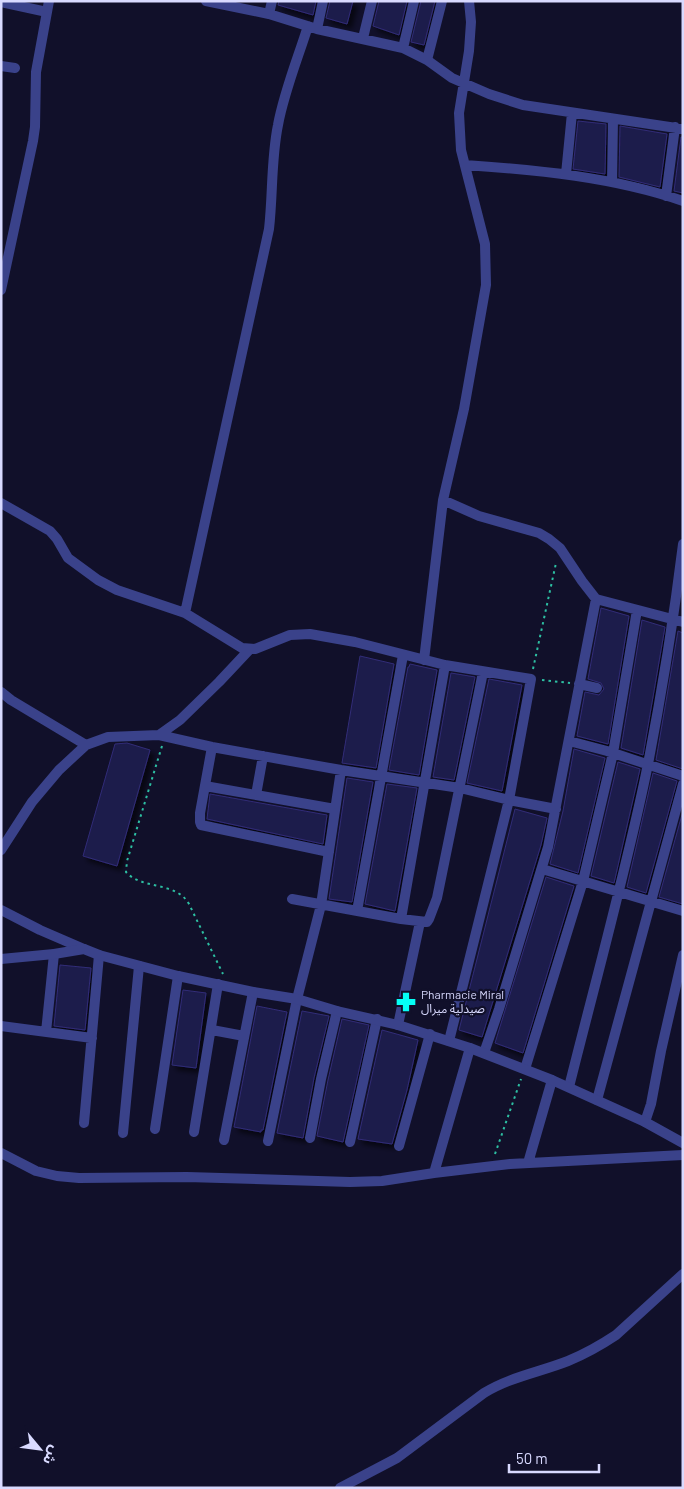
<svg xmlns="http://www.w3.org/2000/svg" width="684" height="1489" font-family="Barlow,'Noto Sans Arabic',sans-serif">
<defs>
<filter id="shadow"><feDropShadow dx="4.5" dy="4.5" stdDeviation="2.5" flood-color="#0009"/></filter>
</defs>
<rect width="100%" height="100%" fill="#11102a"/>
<path fill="#1e1b4b" stroke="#312d78" filter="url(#shadow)" d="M 279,1 L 316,1 L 313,15 L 278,5 Z
M 330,1 L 353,1 L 347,24 L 326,18 Z
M 379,1 L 407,1 L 399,35 L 373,26 Z
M 421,1 L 435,1 L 424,45 L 411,42 Z
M 578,121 L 606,124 L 605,174 L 573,169 Z
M 620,126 L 667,134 L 660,187 L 619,177 Z
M 681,137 L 683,137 L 683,193 L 674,191 Z
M 601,608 L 629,616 L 608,744 L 577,736 L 585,692 L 599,695 L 604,689 L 601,683 L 588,679 Z
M 642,620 L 665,627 L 643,755 L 621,748 Z
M 678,631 L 683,633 L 683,769 L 656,760 Z
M 360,656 L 394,664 L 376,768 L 342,763 Z
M 410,664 L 437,670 L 419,775 L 389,770 L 408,667 L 409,667 Z
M 451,673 L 475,677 L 454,780 L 433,777 Z
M 489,679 L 522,685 L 502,791 L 467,783 Z
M 127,743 L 150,750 L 117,866 L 83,856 L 115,744 Z
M 574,749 L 605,758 L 578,873 L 550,864 L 563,811 Z
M 618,762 L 640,769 L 614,883 L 591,876 Z
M 653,773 L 677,781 L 646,893 L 627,887 Z
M 347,778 L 373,782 L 352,902 L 329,899 Z
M 387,784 L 417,788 L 395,911 L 365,904 Z
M 210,794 L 327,815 L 323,844 L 207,819 Z
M 515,809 L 547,818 L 541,845 L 482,1037 L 459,1030 Z
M 683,811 L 683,904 L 659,897 Z
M 546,877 L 574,886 L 523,1053 L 495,1043 Z
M 60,965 L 91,968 L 85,1030 L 54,1026 Z
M 183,990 L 206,993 L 196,1068 L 172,1065 Z
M 257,1006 L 287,1012 L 263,1130 L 261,1130 L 261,1132 L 234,1127 Z
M 302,1011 L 329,1016 L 314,1078 L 303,1138 L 277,1133 Z
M 342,1019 L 369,1025 L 343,1142 L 317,1136 L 328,1080 Z
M 382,1030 L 418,1040 L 407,1090 L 392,1144 L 358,1139 Z"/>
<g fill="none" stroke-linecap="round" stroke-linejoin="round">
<path stroke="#2dbfa2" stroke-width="2" stroke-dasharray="2.5 4" stroke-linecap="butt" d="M 533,669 L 556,563
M 542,680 L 570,683
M 162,746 L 127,861 L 126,872 C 142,890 176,881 189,904 L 223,974
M 495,1154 L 521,1079"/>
<path stroke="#3a428a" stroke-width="10" d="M 206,1 L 269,14 L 317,29 L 403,48 L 427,60 L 452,78 L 489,94 L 523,105 L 683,129
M 1,2 L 47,12
M 269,14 L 272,1
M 317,29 L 323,1
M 363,38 L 372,1
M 403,48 L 414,1
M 427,60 L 442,1
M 1,66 L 15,68
M 465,165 C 538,170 613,177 683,201
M 566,174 L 572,113
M 612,182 L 613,119
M 666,196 L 675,127
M 1,290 L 33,141 L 35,127 L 36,72 L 49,1
M 443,500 L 479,516 L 539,533 L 549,539 L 560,548 L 582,581 L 596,599 L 683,622
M 1,503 L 50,531 L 57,539 L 68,558 L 98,580 L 117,590 L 185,613 L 242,648 L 255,649 L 290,635 L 310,634 L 355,642 L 445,665 L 531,679 L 509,800 L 449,1041
M 185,613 L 269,229 C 273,194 271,159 278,125 C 284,92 298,58 308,26
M 424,660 L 443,500 L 464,409 L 486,285 L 485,244 L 461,150 L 459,113 L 469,51 L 471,22 L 469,1
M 579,684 L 597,688
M 1,692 L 11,700 L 86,745
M 159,735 L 212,747 L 341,770 L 460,788 L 509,800 L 556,809
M 569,741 L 607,751 L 683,776
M 212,747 L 200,813 L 200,822 L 201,825 L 329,852
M 205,786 L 335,809
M 256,795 L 263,756
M 1,850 L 32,802 L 59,770 L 86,745 L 108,737 L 159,735 L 180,720 L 219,682 L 250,649
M 542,869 L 683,911
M 292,899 L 401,919 L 427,922 L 429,919 L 437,898 L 483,672
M 1,910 L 40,930 L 84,949
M 357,911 L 403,655
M 401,919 L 445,665
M 398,1025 L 420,922
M 1,1026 L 92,1038
M 212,1030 L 244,1036
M 46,1032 L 54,954
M 484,1053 L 499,1009 L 548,847 L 596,599
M 525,1069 L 583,881 L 613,753 L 637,610
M 569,1087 C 596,979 626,872 648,764 C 662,691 674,617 683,544
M 597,1100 L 683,784
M 645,1122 L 651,1104 L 661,1051 L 683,955
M 84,1123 L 99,955
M 155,1129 L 178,976
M 194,1132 L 218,984
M 123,1133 L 139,966
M 310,1138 L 321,1079 L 337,1011
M 224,1140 L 253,992
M 268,1141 L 297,999 L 321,905 L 341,770
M 350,1142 L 377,1019
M 399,1146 L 430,1034
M 1,1153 L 36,1171 L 57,1176 L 79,1178 L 187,1177 L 350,1182 L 382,1181 L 434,1173 L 510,1164 L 683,1155
M 528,1163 L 552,1080
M 434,1173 L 470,1048
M 340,1488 L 397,1458 L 484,1393 C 510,1377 540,1372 568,1361 C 585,1354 601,1345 616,1335 L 683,1274"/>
<path stroke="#3a428a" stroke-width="10" d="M 1,959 L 54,954 L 84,949 L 99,955 L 178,976 L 253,992 L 297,999 L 337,1011 L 398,1025 L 470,1048 L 552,1080 L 645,1122 L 683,1143"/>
</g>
<defs>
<symbol id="pharmacy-bare" viewBox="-9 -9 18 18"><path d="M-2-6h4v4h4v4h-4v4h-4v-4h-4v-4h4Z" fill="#05fff6" stroke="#11102a" stroke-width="2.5" paint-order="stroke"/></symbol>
</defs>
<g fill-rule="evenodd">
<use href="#pharmacy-bare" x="392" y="988" width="28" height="28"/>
</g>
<g text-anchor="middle" stroke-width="4.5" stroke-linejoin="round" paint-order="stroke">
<g font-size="12" fill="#d9daff" stroke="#11102a" text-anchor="start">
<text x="421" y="999">Pharmacie Miral<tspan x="421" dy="14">صيدلية ميرال</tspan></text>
</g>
</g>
<rect width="684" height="1489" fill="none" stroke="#d9daff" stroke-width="5"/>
<g transform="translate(40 1449) rotate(119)" stroke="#11102a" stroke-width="4" paint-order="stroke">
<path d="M0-4L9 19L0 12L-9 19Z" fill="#d9daff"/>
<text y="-8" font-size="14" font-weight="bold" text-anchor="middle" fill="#d9daff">ش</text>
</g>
<path d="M509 1464v8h90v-8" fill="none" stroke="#d9daff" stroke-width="2.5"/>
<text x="516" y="1464" font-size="15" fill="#d9daff" stroke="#11102a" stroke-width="4" paint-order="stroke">50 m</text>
</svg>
